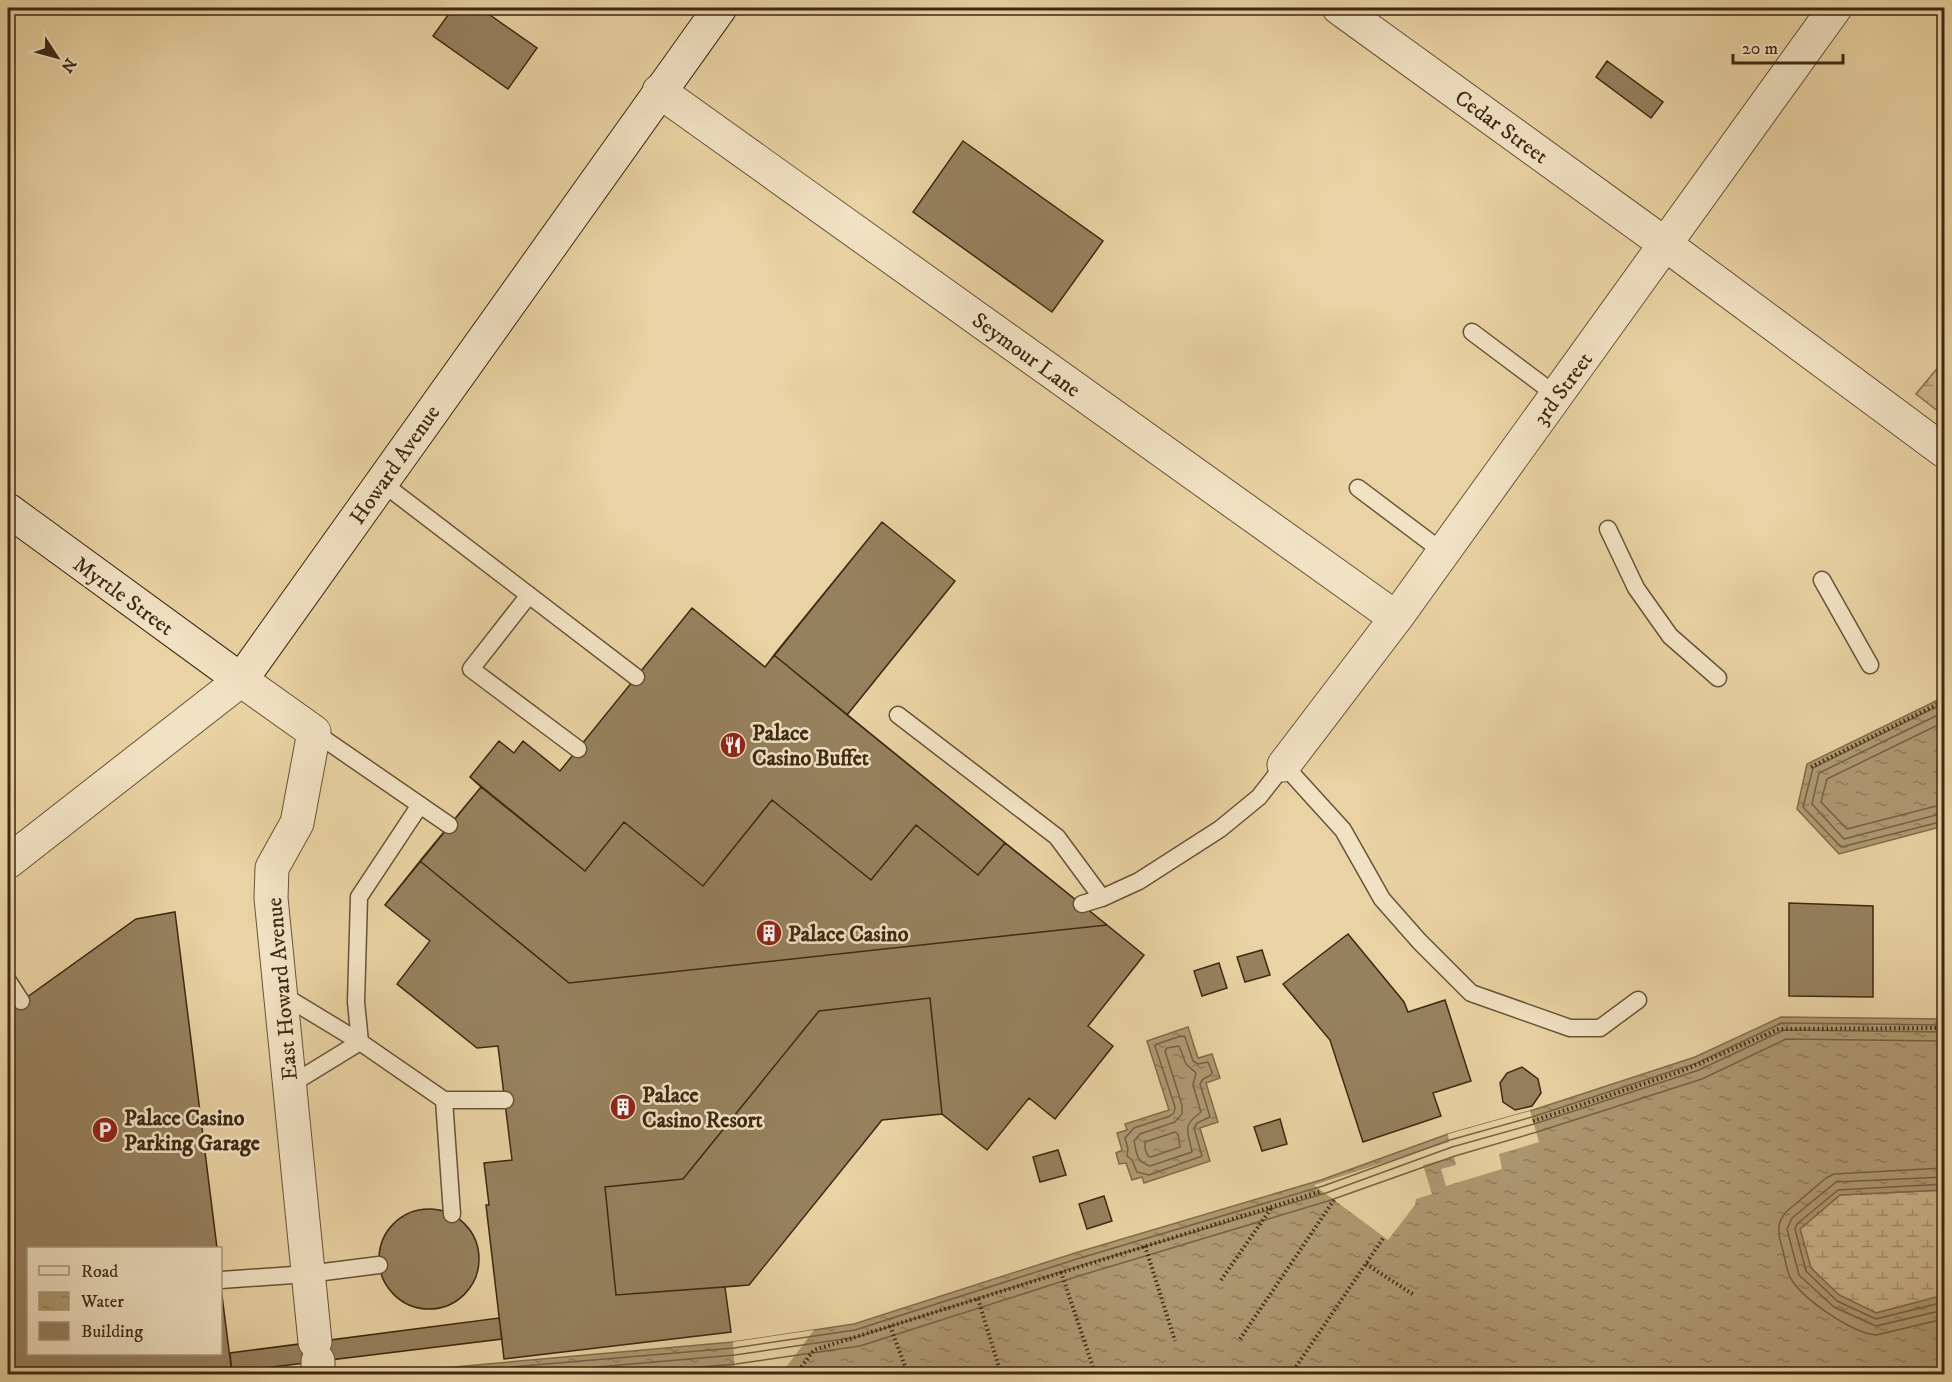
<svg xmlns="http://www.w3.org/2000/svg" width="1952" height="1382" font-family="'IM FELL DW Pica',serif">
<defs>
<pattern id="wetland-marsh" width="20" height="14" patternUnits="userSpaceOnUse" patternTransform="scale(1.5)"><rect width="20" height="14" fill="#ccb58b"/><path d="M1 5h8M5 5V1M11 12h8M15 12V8" fill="none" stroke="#a79370"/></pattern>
<pattern id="water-ripples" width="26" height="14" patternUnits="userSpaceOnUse" patternTransform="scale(1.5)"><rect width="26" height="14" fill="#af9972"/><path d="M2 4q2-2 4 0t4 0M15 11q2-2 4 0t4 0" fill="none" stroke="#907d5c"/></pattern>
</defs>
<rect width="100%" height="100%" fill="#e9d2a3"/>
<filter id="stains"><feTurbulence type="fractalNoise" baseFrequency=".00333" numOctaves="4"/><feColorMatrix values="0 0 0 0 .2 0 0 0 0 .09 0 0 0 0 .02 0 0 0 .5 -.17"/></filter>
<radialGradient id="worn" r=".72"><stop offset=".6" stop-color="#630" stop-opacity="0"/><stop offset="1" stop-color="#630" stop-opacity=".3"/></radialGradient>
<path fill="url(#wetland-marsh)" stroke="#846f4f" stroke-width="1.5" d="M 1944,360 L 1944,416 L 1916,394 Z
M 1944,1190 L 1944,1295 L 1942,1296 L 1876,1313 L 1839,1295 L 1811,1268 L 1800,1229 L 1840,1195 Z"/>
<path fill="url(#water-ripples)" stroke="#816c4c" stroke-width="1.5" d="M 1944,697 L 1944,826 L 1839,854 L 1797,809 L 1807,764 Z
M 1781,1017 L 1944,1019 L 1944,1190 L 1840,1195 L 1800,1229 L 1811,1268 L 1839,1295 L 1876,1313 L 1944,1295 L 1944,1374 L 375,1374 L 733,1342 L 854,1324 L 1075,1253 L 1321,1180 L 1448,1134 L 1530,1111 L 1695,1057 Z
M 1188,1027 L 1198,1058 L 1212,1054 L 1220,1078 L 1206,1083 L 1218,1122 L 1200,1128 L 1210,1161 L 1144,1183 L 1142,1177 L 1132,1180 L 1126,1163 L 1119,1164 L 1116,1153 L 1122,1150 L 1117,1133 L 1127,1130 L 1125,1124 L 1169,1110 L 1147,1041 Z"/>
<path fill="#e9d2a3" d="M 1530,1111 L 1539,1142 L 1499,1154 L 1502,1169 L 1446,1186 L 1441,1169 L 1456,1165 L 1454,1157 L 1423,1165 L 1432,1194 L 1416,1199 L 1415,1205 L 1388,1240 L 1314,1185 L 1449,1142 L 1448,1134 Z
M 814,1330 L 781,1374 L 735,1374 L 733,1342 Z"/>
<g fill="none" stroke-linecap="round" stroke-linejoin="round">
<path stroke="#766142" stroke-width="1.5" d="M 1944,703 L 1813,768 L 1803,807 L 1841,847 L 1944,821
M 1944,712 L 1819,773 L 1812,804 L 1844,839 L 1944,813
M 1944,722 L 1827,779 L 1821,802 L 1847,829 L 1944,804
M 1181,1036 L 1185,1037 L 1193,1061 L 1198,1064 L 1208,1062 L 1212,1072 L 1211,1075 L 1203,1079 L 1200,1084 L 1210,1117 L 1197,1123 L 1194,1128 L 1202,1156 L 1149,1175 L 1137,1172 L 1132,1160 L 1127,1156 L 1128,1149 L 1125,1138 L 1134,1128 L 1170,1116 L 1174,1113 L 1175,1107 L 1155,1046 L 1157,1044 Z
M 1179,1046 L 1186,1064 L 1196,1073 L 1193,1085 L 1201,1112 C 1181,1127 1188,1130 1192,1152 L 1150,1166 C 1136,1161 1137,1155 1134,1141 L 1140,1134 L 1175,1122 L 1182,1114 L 1182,1105 L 1165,1051 L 1167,1048 Z
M 1175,1132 L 1178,1134 L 1180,1147 L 1151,1157 L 1148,1156 L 1145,1149 L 1145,1142 Z
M 1944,1168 L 1834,1174 L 1826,1178 L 1786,1212 C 1776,1223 1778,1234 1782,1247 C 1785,1257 1786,1270 1791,1279 C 1804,1300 1852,1333 1876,1335 L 1944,1319
M 1944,1177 L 1836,1182 L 1792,1218 L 1787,1229 L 1799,1275 L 1834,1307 L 1876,1326 L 1944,1310
M 1944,1184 L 1838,1190 L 1797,1224 L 1795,1229 L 1806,1271 L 1837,1301 L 1876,1319 L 1944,1302
M 430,1374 L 734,1348 L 855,1330 L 1077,1259 L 1323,1186 L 1450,1140 L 1532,1117 L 1697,1063 L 1782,1023 L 1944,1025
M 517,1374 L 735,1355 L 857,1337 L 1079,1266 L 1326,1193 L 1452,1147 L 1534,1124 L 1699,1070 L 1784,1030 L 1944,1032
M 620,1374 L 736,1364 L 860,1346 L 1082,1275 L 1328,1201 L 1455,1156 L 1537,1132 L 1702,1079 L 1786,1039 L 1944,1041"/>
</g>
<path fill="#96815e" stroke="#3d2913" stroke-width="1.5" d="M 453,8 L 480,8 L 537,48 L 508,89 L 433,36 Z
M 1607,61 L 1663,102 L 1651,118 L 1596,77 Z
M 963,141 L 1103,241 L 1052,312 L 913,212 Z
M 882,522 L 955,581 L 847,715 L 774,655 Z
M 882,522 L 955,581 L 847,715 L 1144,955 L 1088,1026 L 1113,1046 L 1055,1119 L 1029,1098 L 987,1150 L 942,1114 L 882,1120 L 749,1285 L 725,1287 L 731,1332 L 504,1359 L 486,1205 L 489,1205 L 484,1163 L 512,1160 L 498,1046 L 477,1048 L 397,984 L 430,941 L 385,905 L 481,787 L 470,777 L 499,741 L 514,753 L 523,741 L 560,771 L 692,608 L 765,667 Z
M 692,608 L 765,667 L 774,655 L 1005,843 L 978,875 L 916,825 L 871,880 L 772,800 L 703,886 L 624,822 L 585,871 L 470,777 L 499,741 L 514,753 L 523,741 L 560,771 Z
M 481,787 L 585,871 L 624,822 L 703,886 L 772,800 L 871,880 L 916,825 L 978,875 L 1005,843 L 1107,925 L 569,983 L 420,861 Z
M 420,861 L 569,983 L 1107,925 L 1144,955 L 1088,1026 L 1113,1046 L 1055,1119 L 1029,1098 L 987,1150 L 942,1114 L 930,998 L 819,1011 L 683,1179 L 605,1187 L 616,1295 L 725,1287 L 731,1332 L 504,1359 L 486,1205 L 489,1205 L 484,1163 L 512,1160 L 498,1046 L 477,1048 L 397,984 L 430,941 L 385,905 Z
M 1789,903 L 1873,906 L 1873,997 L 1789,996 Z
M 175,912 L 217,1248 L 28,1248 L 28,1354 L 220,1354 L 220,1280 L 232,1374 L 8,1374 L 8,1011 L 136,919 Z
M 1348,934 L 1404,1002 L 1408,1012 L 1445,1000 L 1471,1081 L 1433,1093 L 1441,1116 L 1363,1142 L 1330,1040 L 1283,984 Z
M 1262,950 L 1270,975 L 1245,982 L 1237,957 Z
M 1219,963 L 1227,988 L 1202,996 L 1194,971 Z
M 930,998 L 942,1114 L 882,1120 L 749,1285 L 616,1295 L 605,1187 L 683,1179 L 819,1011 Z
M 1522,1067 L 1538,1079 L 1541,1093 L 1532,1106 L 1515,1110 L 1503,1102 L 1500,1083 L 1507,1073 Z
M 1280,1119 L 1287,1144 L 1262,1151 L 1254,1127 Z
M 1058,1150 L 1066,1175 L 1040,1182 L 1033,1157 Z
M 1104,1196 L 1112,1221 L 1087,1229 L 1079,1204 Z
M379 1259a50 50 0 1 1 100 0a50 50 0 1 1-100 0Z
M 499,1318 L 502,1339 L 232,1372 L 230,1353 Z"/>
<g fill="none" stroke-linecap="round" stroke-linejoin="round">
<defs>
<path id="service" d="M 1472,332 L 1556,395
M 381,482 L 636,677
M 1358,488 L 1443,552
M 1608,529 L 1636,588 L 1670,636 L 1718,678
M 1822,580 L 1870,665
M 529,595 L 471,669 L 578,749
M 898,715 L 1057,837 L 1102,898
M 314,732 L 449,825
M 1082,904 L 1102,898 L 1139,881 L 1220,829 L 1259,797 L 1284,765 L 1343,830 L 1382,899 L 1419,941 L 1471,993 L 1570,1028 L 1600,1028 L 1638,1000
M 8,981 L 21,1001
M 281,994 L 360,1042 L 444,1100 L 505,1100
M 360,1042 L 356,1002 L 359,897 L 420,805
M 290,1085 L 360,1042
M 444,1100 L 452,1214
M 221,1280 L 308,1274 L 379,1265"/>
<path id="minor" d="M 1339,8 L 1665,244 L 1944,451
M 659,91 L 1396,618
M 1284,765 L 1396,618 L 1835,8
M 8,862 L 241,680 L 314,732 L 297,823 L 272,868 L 271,898 L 315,1342
M 318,1361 L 318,1374"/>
<path id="secondary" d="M 8,510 L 241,680 L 720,8"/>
</defs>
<use href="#service" stroke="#685337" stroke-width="19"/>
<use href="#minor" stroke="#685337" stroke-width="35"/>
<use href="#secondary" stroke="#3d2913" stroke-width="35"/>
<path stroke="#3d2913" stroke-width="4" stroke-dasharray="1.5 3" stroke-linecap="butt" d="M 1811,767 L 1944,701
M 1533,1121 L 1682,1071 L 1779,1029 L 1944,1028
M 1145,1246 L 1175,1341
M 1366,1264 L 1414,1295
M 1061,1272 L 1093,1367
M 1221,1280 L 1272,1207
M 978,1299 L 1001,1374
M 890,1326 L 908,1374
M 1240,1339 L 1334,1200
M 799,1370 L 805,1374
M 796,1374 L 814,1350 L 1322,1191
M 1291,1374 L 1384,1237"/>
<use href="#service" stroke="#f1e2c3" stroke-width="16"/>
<use href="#minor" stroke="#f1e2c3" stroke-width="33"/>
<use href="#secondary" stroke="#f1e2c3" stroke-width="33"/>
</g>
<defs>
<symbol id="restaurant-disc" viewBox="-11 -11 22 22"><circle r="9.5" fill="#8f2418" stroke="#f1e2c3"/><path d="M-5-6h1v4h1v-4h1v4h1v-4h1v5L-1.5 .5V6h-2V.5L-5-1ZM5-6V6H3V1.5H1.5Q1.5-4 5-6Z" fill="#fff"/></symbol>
<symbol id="building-disc" viewBox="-11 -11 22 22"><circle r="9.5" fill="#8f2418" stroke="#f1e2c3"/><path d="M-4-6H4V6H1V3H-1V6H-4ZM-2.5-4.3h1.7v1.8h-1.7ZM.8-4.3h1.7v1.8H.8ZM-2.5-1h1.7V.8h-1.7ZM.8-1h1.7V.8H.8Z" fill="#fff"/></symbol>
<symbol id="parking-disc" viewBox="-11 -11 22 22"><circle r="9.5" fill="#8f2418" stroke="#f1e2c3"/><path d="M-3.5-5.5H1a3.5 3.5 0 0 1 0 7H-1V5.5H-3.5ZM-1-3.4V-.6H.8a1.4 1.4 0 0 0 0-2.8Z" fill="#fff"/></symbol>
</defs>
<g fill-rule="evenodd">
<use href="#restaurant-disc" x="718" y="730" width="30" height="30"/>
<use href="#building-disc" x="754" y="918" width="30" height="30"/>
<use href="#building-disc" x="608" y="1092" width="30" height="30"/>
<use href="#parking-disc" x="90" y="1115" width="30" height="30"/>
</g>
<g text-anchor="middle" stroke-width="5" stroke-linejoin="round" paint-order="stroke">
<g font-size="22" fill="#3d2913" stroke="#f1e2c3">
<text transform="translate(1502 126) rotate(36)" y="8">Cedar Street</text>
<text transform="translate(1027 354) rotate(36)" y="8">Seymour Lane</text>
<text transform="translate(1562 388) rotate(-54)" y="8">3rd Street</text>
<text transform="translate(394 464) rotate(-55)" y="8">Howard Avenue</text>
<text transform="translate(124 595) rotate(36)" y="8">Myrtle Street</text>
<text transform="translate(281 989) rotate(-95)" y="8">East Howard Avenue</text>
</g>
<g font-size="22" font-weight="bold" fill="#3d2913" stroke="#f1e2c3" text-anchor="start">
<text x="752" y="740">Palace<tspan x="752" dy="25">Casino Buffet</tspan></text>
<text x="788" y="941">Palace Casino</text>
<text x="642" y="1102">Palace<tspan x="642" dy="25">Casino Resort</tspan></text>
<text x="124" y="1125">Palace Casino<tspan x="124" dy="25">Parking Garage</tspan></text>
</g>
</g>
<rect width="1952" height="1382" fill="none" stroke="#e9d2a3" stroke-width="30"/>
<rect x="9" y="9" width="1934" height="1364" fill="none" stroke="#3d2913" stroke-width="3"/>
<rect x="15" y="15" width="1922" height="1352" fill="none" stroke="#3d2913" stroke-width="1.5"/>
<rect x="27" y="1247" width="195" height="108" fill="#f1e2c3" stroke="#a9987d" stroke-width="1.5"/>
<rect x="39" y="1266" width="30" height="9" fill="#f1e2c3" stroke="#a9987d" stroke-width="1.5"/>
<text x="81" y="1277" font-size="18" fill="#3d2913">Road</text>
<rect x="39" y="1292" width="30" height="18" fill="url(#water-ripples)" stroke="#a9987d" stroke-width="1.5"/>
<text x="81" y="1307" font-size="18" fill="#3d2913">Water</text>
<rect x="39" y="1322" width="30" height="18" fill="#96815e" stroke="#a9987d" stroke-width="1.5"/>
<text x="81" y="1337" font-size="18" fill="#3d2913">Building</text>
<g transform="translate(57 57) rotate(126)" stroke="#f1e2c3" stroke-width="4.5" paint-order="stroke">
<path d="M0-4.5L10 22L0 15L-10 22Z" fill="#3d2913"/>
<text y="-9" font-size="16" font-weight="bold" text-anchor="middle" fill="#3d2913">N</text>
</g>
<path d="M1733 54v9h110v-9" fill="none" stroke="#3d2913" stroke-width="3"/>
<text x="1742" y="54" font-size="18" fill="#3d2913" stroke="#f1e2c3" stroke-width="4.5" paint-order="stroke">20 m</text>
<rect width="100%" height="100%" filter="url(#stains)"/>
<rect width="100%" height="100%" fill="url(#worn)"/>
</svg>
